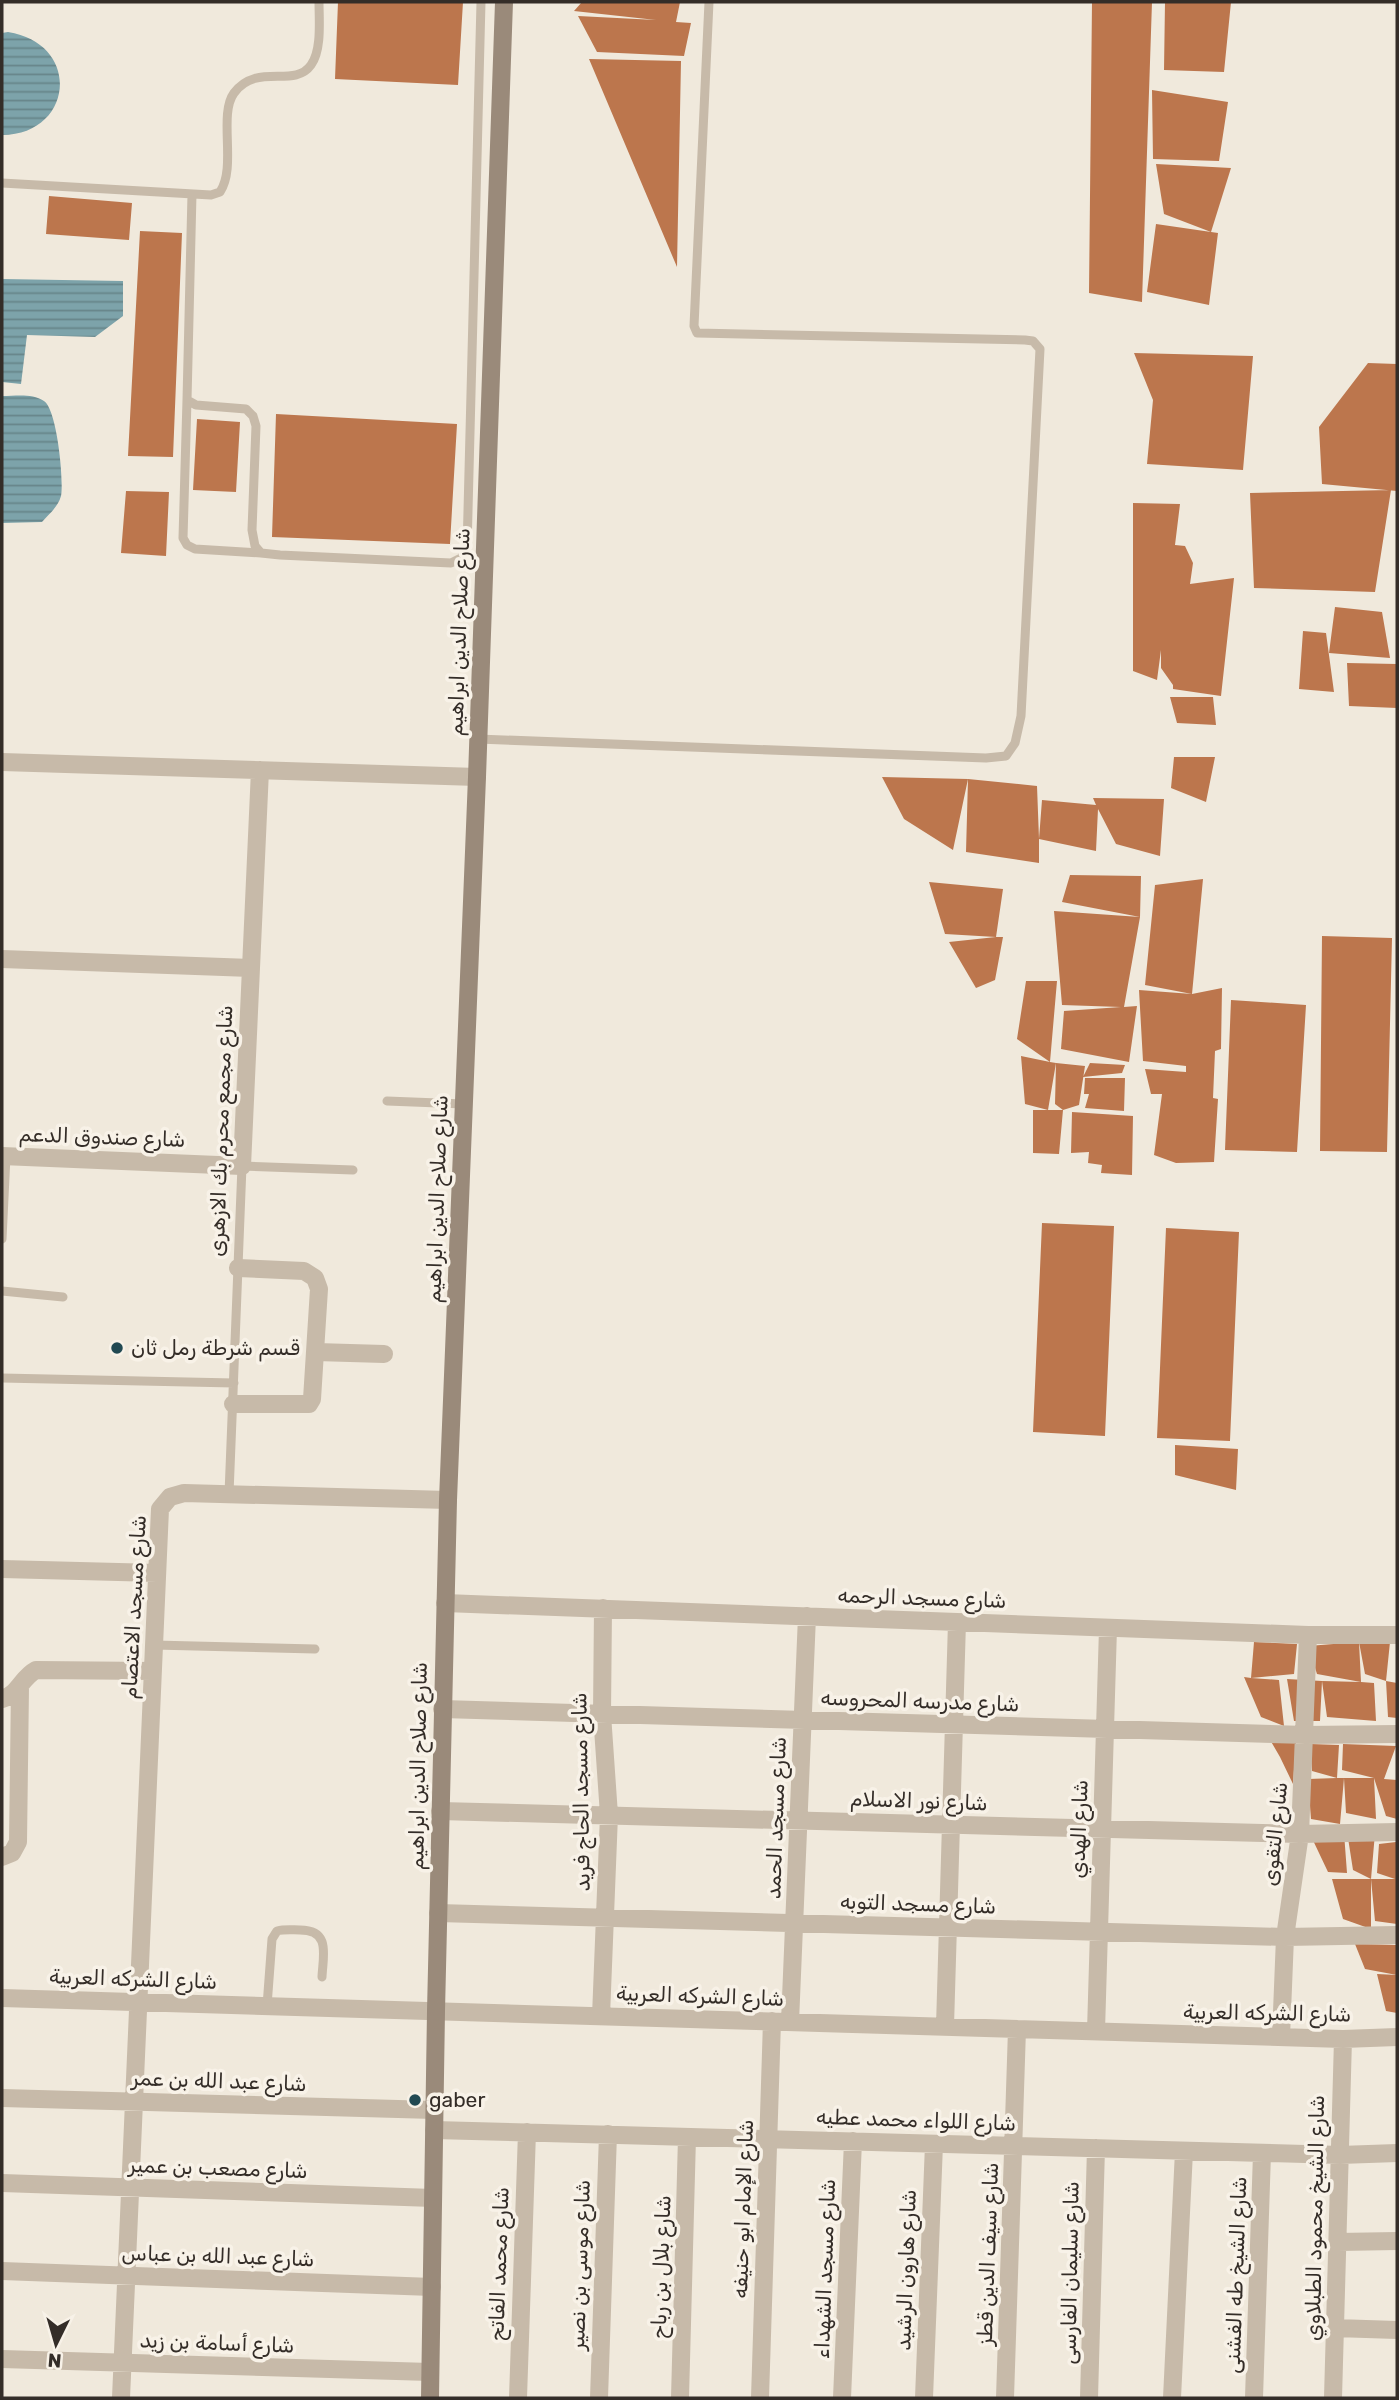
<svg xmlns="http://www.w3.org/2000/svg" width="1399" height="2400" font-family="Rubik,Cairo,sans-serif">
<defs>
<pattern id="water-rules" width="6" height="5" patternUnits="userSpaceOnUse" patternTransform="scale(1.75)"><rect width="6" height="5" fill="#7da3aa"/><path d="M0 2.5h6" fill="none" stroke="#67858a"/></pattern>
</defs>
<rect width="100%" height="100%" fill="#f0e9dc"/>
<path fill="url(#water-rules)" d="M 8,32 C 83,44 73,135 2,135 L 2,33 Z
M 2,279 L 123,281 L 123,316 L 95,337 L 27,335 L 21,384 L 2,382 Z
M 2,396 C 16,396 32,393 44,401 C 57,409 64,481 61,496 C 58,507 49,514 42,522 L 2,523 Z"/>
<path fill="#bc764d" d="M 338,2 L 463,2 L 458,85 L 335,79 Z
M 582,2 L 680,2 L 676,22 L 691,23 L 684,56 L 597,52 L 578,16 L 656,20 L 574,11 Z
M 1092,2 L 1152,2 L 1142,302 L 1089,293 Z
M 1165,2 L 1231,2 L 1224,72 L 1164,70 Z
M 589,59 L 681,61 L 677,267 Z
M 1152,90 L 1228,102 L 1219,161 L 1153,159 Z
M 1156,164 L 1231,168 L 1211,232 L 1164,214 Z
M 49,196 L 132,203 L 129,240 L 46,234 Z
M 1156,224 L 1218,233 L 1209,305 L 1147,292 Z
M 140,231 L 182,233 L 173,457 L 128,456 Z
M 1134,353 L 1253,356 L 1243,470 L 1147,464 L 1153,400 Z
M 1368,363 L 1397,364 L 1397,491 L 1322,484 L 1319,427 Z
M 276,414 L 457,424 L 450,544 L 272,537 Z
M 197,419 L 240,422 L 236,492 L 193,490 Z
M 1391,490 L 1375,592 L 1254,588 L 1250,493 Z
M 126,491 L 169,492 L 166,556 L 121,553 Z
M 1133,503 L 1180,504 L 1175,545 L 1185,546 L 1193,563 L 1190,584 L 1234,578 L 1221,696 L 1173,689 L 1173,685 L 1161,668 L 1161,650 L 1157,680 L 1133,671 Z
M 1335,607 L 1382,612 L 1390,658 L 1329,653 Z
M 1303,631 L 1326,633 L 1334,692 L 1299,689 Z
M 1347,663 L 1397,664 L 1397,708 L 1349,706 Z
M 1170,697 L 1213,697 L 1216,725 L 1177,723 Z
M 1174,757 L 1215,757 L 1206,802 L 1171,788 Z
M 882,777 L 968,779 L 1037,786 L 1039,839 L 1042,800 L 1096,805 L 1093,798 L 1164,799 L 1160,856 L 1116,844 L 1098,809 L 1096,851 L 1039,839 L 1039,863 L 966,852 L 968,779 L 953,850 L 904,819 Z
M 1070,875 L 1141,876 L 1140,917 L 1124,1007 L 1137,1006 L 1129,1062 L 1061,1049 L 1064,1011 L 1121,1007 L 1062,1005 L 1054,911 L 1140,917 L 1062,902 Z
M 1203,879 L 1192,994 L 1145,985 L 1155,885 Z
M 929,882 L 1003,889 L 996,937 L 1003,937 L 995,980 L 976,988 L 949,942 L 996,937 L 945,934 Z
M 1322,936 L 1392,938 L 1387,1152 L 1320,1151 Z
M 1026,981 L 1057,981 L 1050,1062 L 1056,1063 L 1048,1110 L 1063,1110 L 1055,1104 L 1056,1063 L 1085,1066 L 1079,1105 L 1063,1110 L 1059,1154 L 1033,1153 L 1033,1110 L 1048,1110 L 1025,1104 L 1021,1056 L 1050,1062 L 1017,1039 Z
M 1222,988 L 1221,1049 L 1215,1051 L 1213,1098 L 1218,1099 L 1214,1162 L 1176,1163 L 1154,1155 L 1162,1094 L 1151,1094 L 1145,1069 L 1186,1072 L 1186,1066 L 1143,1061 L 1139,990 L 1192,994 Z
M 1231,1000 L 1306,1005 L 1297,1152 L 1225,1150 Z
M 1090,1063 L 1125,1065 L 1122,1073 L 1083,1077 Z
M 1085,1078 L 1125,1078 L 1124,1111 L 1085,1108 L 1089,1094 L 1084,1094 Z
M 1072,1112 L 1133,1116 L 1132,1175 L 1101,1173 L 1102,1165 L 1088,1163 L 1089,1152 L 1071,1153 Z
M 1042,1223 L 1114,1226 L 1105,1436 L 1033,1432 Z
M 1166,1228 L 1239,1232 L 1230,1441 L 1157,1438 Z
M 1175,1445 L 1238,1449 L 1236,1490 L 1175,1475 Z
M 1254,1642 L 1297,1644 L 1294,1674 L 1251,1678 L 1279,1680 L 1284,1726 L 1261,1717 L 1244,1677 L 1251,1678 Z
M 1359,1642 L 1361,1682 L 1374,1683 L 1376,1721 L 1327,1717 L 1322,1681 L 1361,1682 L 1317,1674 L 1308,1646 L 1359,1642 L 1390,1642 L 1386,1681 L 1397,1683 L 1397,1718 L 1388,1717 L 1386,1681 L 1365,1674 Z
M 1287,1679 L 1322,1681 L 1320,1721 L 1294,1721 Z
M 1262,1726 L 1297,1727 L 1293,1784 L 1280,1757 Z
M 1310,1744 L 1339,1745 L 1337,1778 L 1374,1778 L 1342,1770 L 1343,1744 L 1396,1746 L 1384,1779 L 1397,1780 L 1397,1819 L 1386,1816 L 1374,1778 L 1376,1819 L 1346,1813 L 1344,1778 L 1340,1824 L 1311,1819 L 1308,1779 L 1337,1778 L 1312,1771 Z
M 1344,1833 L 1347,1873 L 1328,1872 L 1310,1834 Z
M 1375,1833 L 1371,1879 L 1395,1879 L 1377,1873 L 1379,1844 L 1396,1842 L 1397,1924 L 1375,1921 L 1371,1879 L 1371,1929 L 1343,1919 L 1332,1879 L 1371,1879 L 1353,1870 L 1348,1838 Z
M 1355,1944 L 1397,1945 L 1397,1975 L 1365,1969 Z
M 1377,1974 L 1397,1975 L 1397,2013 L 1386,2011 Z"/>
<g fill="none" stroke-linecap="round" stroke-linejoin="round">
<path stroke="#c7baa9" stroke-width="9" d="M 2,183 L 211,195 L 220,192 C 237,167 218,115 234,93 C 257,62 294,89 311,65 C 322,50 319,20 319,2
M 192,194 L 187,400 L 196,405 L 246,409 L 253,416 L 256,426 L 252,530 L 255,546 L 261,553 L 280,555 L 451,563 L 461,558 L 467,550 L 481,2
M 187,400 L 183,538 L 187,545 L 195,549 L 261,553
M 478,739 L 986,758 L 1006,756 L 1015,743 L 1021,716 L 1040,349 L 1033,341 L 1025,340 L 697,333 L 694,326 L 709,2
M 387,1101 L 464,1104
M 2,1239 L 6,1156
M 2,1291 L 63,1297
M 2,1378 L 234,1383
M 229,1494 L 242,1166 L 353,1170
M 154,1645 L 315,1649
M 267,2006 L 272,1939 L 277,1931 C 285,1929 292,1930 300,1930 C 331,1930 323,1955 322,1977"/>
<path stroke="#c7baa9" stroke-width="18" d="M 2,762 L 477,777
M 2,959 L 251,968
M 2,1156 L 242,1166 L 260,770
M 316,1352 L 384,1354
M 233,1404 L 309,1404 L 312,1399 L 319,1289 L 315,1278 L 304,1271 L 238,1268
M 2,1569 L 157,1573
M 445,1603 L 1308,1635 L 1397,1635
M 2,1699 C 19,1694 21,1678 36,1670 L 153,1671
M 442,1709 L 1306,1735 L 1397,1734
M 440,1811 L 1300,1834 L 1397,1832
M 2,1857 L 12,1853 L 18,1842 L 20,1687
M 438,1913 L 1285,1937 L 1397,1935
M 2,1998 L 1343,2039 L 1397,2037
M 601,2016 L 609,1815 L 602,1714 L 603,1608
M 790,2022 L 807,1616
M 945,2026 L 957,1622
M 1096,2031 L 1108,1628
M 1281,2037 L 1285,1937 L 1300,1834 L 1308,1635
M 2,2098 L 434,2110
M 434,2130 L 1340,2155 L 1397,2153
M 2,2183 L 433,2198
M 1338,2242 L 1397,2241
M 2,2271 L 432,2287
M 1335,2328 L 1397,2330
M 2,2359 L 430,2372
M 121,2398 L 160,1509 L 170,1497 L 184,1493 L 448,1500
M 518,2398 L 527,2132
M 599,2398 L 608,2134
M 680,2398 L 687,2137
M 760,2398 L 772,2021
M 842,2398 L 853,2141
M 924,2398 L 934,2144
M 1005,2398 L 1017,2029
M 1089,2398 L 1096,2148
M 1172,2398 L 1184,2151
M 1254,2398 L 1262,2153
M 1333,2398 L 1343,2039"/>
<path stroke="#9a8a7a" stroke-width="18" d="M 430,2398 L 436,2011 L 448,1500 L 477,777 L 504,2"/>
</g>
<g fill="#214952" stroke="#f8f2e8" stroke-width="2.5">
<circle cx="117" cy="1348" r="7"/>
<circle cx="415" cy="2100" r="7"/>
</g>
<g text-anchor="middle" stroke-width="7" stroke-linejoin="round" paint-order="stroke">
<g font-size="21" fill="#342d28" stroke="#f8f2e8">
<text transform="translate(459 632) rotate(-88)" y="7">شارع صلاح الدين ابراهيم</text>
<text transform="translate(221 1131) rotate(-88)" y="7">شارع مجمع محرم بك الازهرى</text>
<text transform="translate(102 1137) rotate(2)" y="7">شارع صندوق الدعم</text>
<text transform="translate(437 1199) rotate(-88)" y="7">شارع صلاح الدين ابراهيم</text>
<text transform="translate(922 1598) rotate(2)" y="7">شارع مسجد الرحمه</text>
<text transform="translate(134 1607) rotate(-87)" y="7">شارع مسجد الاعتصام</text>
<text transform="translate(920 1701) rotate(2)" y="7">شارع مدرسه المحروسه</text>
<text transform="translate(418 1766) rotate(-89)" y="7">شارع صلاح الدين ابراهيم</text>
<text transform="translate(581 1792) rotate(-91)" y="7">شارع مسجد الحاج فريد</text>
<text transform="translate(919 1801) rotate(2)" y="7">شارع نور الاسلام</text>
<text transform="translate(776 1818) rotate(-88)" y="7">شارع مسجد الحمد</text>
<text transform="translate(1079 1829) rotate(-88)" y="7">شارع الهدي</text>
<text transform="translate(1275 1834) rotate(-84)" y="7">شارع التقوى</text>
<text transform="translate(918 1904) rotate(2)" y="7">شارع مسجد التوبه</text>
<text transform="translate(133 1979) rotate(2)" y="7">شارع الشركه العربية</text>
<text transform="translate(700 1996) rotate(2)" y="7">شارع الشركه العربية</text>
<text transform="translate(1267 2013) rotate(1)" y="7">شارع الشركه العربية</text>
<text transform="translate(219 2081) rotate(2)" y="7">شارع عبد الله بن عمر</text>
<text transform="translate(916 2120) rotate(2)" y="7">شارع اللواء محمد عطيه</text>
<text transform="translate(218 2168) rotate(2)" y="7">شارع مصعب بن عمير</text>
<text transform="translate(743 2209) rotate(-88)" y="7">شارع الإمام ابو حنيفه</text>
<text transform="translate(1315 2218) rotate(-89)" y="7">شارع الشيخ محمود الطبلاوي</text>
<text transform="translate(988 2254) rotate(-88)" y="7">شارع سيف الدين قطز</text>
<text transform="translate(218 2256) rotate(2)" y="7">شارع عبد الله بن عباس</text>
<text transform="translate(499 2264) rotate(-88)" y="7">شارع محمد الفاتح</text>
<text transform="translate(580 2265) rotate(-88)" y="7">شارع موسى بن نصير</text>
<text transform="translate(661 2267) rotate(-88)" y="7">شارع بلال بن رباح</text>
<text transform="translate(825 2269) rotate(-88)" y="7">شارع مسجد الشهداء</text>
<text transform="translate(906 2270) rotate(-88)" y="7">شارع هارون الرشيد</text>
<text transform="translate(1070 2273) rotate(-89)" y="7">شارع سليمان الفارسى</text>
<text transform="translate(1236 2275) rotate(-88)" y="7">شارع الشيخ طه الفشنى</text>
<text transform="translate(217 2343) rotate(2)" y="7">شارع أسامة بن زيد</text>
</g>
<g font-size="21" fill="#342d28" stroke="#f8f2e8" text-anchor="start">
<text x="131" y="1355">قسم شرطة رمل ثان</text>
<text x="429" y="2107">gaber</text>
</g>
</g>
<rect width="1399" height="2400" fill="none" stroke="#342d28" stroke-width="7"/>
<g transform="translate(56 2344) rotate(185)" stroke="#f8f2e8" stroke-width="5" paint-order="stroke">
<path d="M0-5L12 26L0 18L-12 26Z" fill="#342d28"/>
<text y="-10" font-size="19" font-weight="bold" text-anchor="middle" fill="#342d28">N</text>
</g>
</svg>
